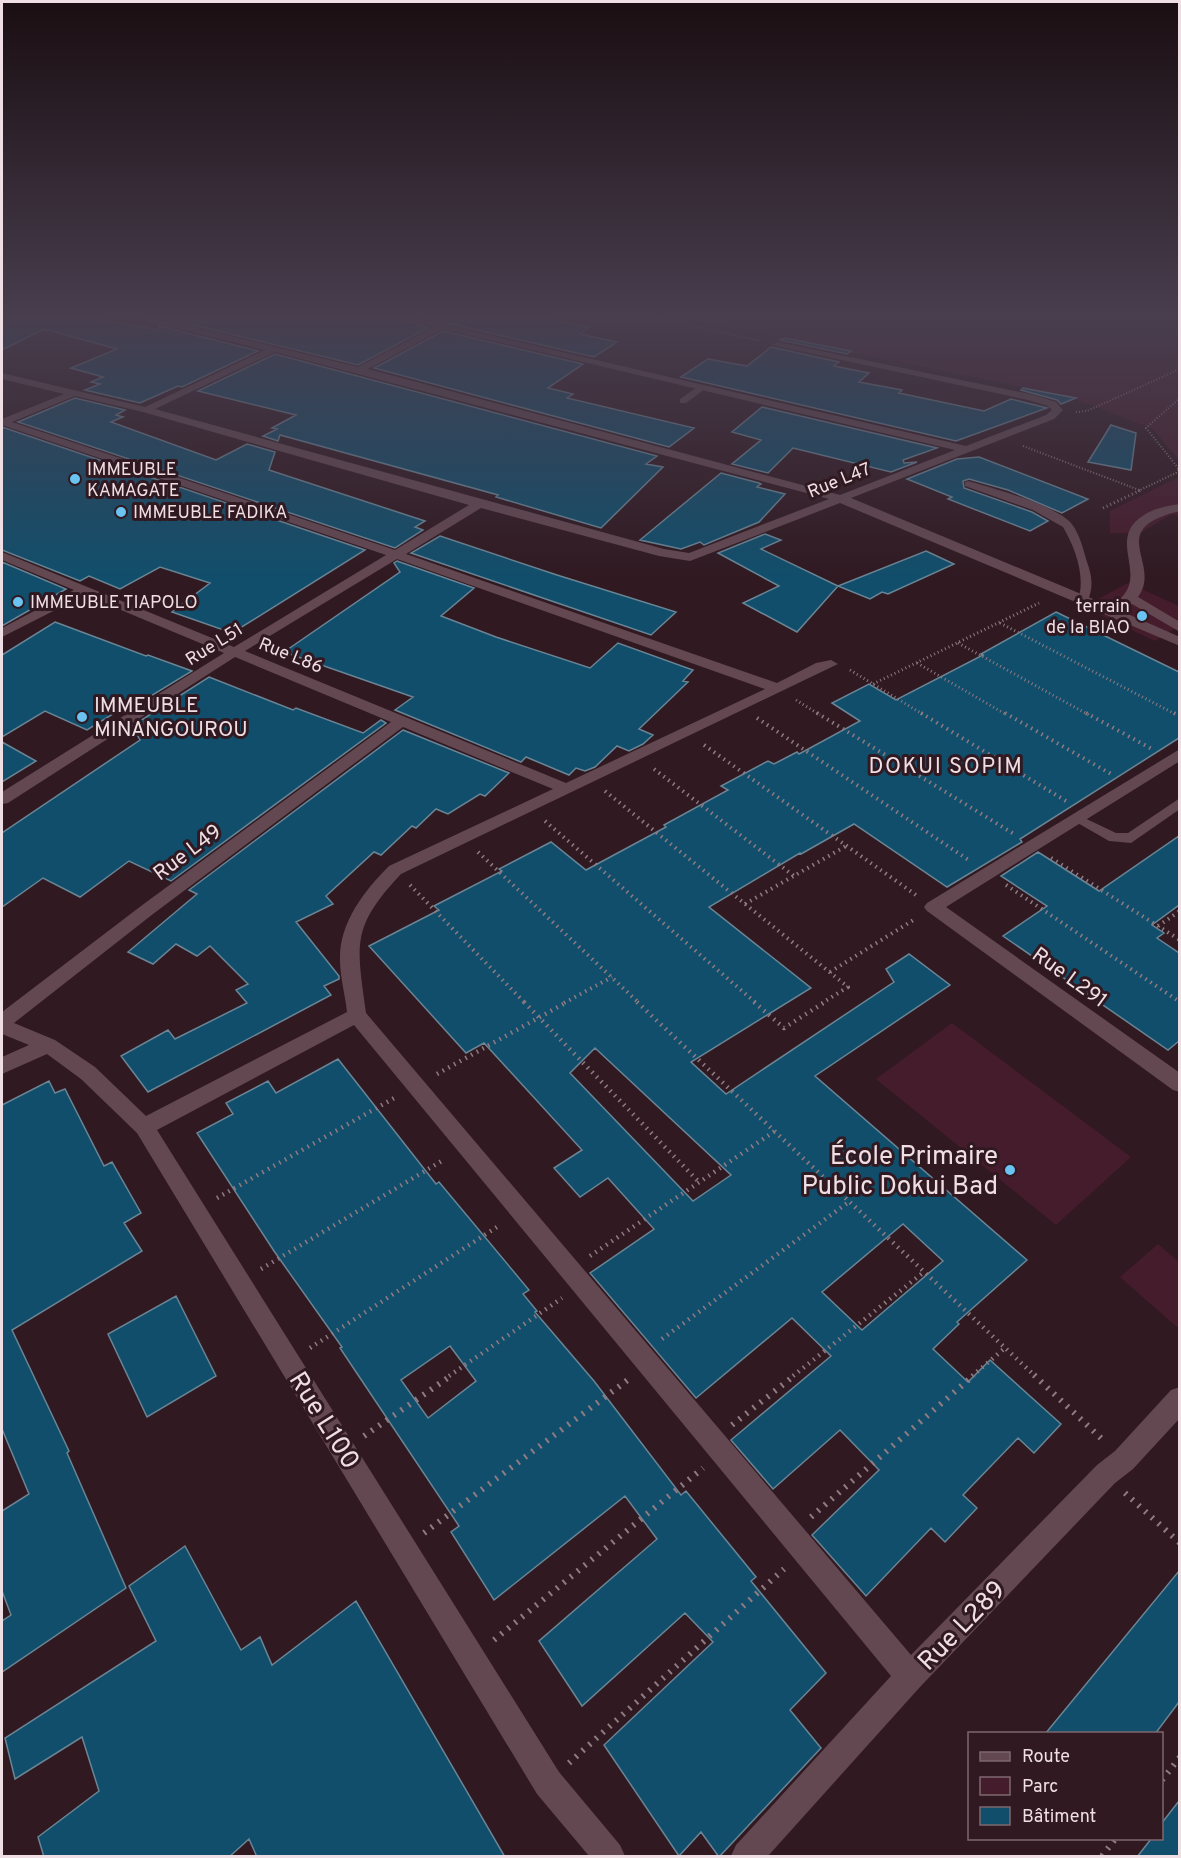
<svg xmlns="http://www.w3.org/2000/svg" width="1181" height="1858" font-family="Overpass,sans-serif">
<rect width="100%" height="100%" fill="#301921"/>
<path fill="#451c2c" d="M 680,318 L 1179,318 L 1179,460 L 1153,429 L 1068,396 Z
M 1179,477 L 1179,516 L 1172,514 L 1140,533 L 1110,533 L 1110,511 Z
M 1128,583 L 1179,606 L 1179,626 L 1155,641 L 1083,607 Z
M 952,1023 L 1131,1157 L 1056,1225 L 876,1079 Z
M 1158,1244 L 1179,1262 L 1179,1329 L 1120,1277 Z"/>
<path fill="#114e6b" stroke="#6a8595" stroke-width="1.5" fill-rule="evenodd" d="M 2,318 L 91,318 L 158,330 L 159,326 L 258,351 L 182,387 L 178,386 L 140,403 L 85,390 L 100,384 L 91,382 L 103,377 L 71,368 L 117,349 L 44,329 L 2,350 Z
M 164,318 L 400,318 L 428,328 L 358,365 Z
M 425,318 L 544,318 L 589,327 L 580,334 L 617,342 L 594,357 Z
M 443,331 L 583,364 L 548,388 L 573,394 L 567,398 L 694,428 L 669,447 L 374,368 Z
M 784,338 L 851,351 L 847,354 L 780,340 Z
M 771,347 L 839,362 L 834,366 L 869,373 L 859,382 L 902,390 L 899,393 L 984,411 L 1011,399 L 1047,408 L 956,441 L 681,377 L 708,359 L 747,366 Z
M 275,354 L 657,456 L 646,464 L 663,467 L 601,528 L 496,497 L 498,495 L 280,435 L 278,441 L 263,436 L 277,429 L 272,428 L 296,415 L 198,391 Z
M 1023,388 L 1076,398 L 1061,404 L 1057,400 L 1021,390 Z
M 75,398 L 125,410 L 116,415 L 123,417 L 111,422 L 216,460 L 247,444 L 275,452 L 269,470 L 425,521 L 415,527 L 423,530 L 395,548 L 18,422 Z
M 762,407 L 937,448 L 903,460 L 904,463 L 917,462 L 891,472 L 793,448 L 768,473 L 732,464 L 761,440 L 732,432 Z
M 1111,425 L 1136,433 L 1131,470 L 1088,462 Z
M 2,427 L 365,550 L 232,633 L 172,612 L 210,583 L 160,567 L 120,589 L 89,576 L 80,581 L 2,550 Z
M 979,457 L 1088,499 L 1062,513 L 1008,490 L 969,479 L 963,481 L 964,488 L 1032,512 L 1048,521 L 1030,531 L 948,499 L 952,497 L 907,479 L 957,459 Z
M 721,473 L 759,483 L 761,484 L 757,487 L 785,494 L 759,522 L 704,545 L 700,542 L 681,549 L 640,540 Z
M 765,534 L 781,540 L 761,549 L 838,586 L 797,632 L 743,603 L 779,586 L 718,553 Z
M 440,536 L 557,575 L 676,612 L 651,635 L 411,553 Z
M 926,551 L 954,564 L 888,594 L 882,592 L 870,599 L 838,586 Z
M 397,561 L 474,588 L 441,616 L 496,637 L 590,668 L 618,643 L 693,670 L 683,681 L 688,682 L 639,729 L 653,735 L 643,744 L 629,751 L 617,746 L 595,767 L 585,771 L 576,768 L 569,775 L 526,757 L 521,762 L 395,710 L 413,697 L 284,652 L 400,572 L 394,563 Z
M 2,562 L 66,589 L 2,626 Z
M 1056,612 L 1179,672 L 1179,738 L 1020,839 L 1022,842 L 947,887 L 854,824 L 801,854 L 800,853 L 709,907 L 811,988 L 691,1062 L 726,1094 L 894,982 L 886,969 L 909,954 L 950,985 L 815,1076 L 1027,1260 L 957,1322 L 959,1324 L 933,1349 L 968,1382 L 990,1360 L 1061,1424 L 1034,1453 L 1018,1438 L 963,1495 L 977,1508 L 945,1542 L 931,1528 L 866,1596 L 812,1535 L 879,1470 L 840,1430 L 773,1489 L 731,1440 L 831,1356 L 792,1318 L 696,1398 L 590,1273 L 654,1229 L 608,1178 L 580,1197 L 554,1168 L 582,1150 L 484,1043 L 466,1053 L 369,946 L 439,910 L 434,906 L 502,871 L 499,869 L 551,842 L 586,870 L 666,827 L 664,825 L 728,790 L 721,786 L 768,761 L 774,764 L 797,752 L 799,754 L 860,721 L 832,703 L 869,684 L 896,700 L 983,655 L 981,654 ZM 595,1048 L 731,1175 L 693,1201 L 570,1073 ZM 903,1224 L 943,1261 L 862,1330 L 822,1292 Z
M 55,622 L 146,656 L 148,655 L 192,671 L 123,713 L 121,709 L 87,730 L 45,711 L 2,737 L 2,655 Z
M 209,677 L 293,710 L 296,708 L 363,733 L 381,720 L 386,723 L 171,881 L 129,861 L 80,897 L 43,878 L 2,907 L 2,833 L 140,740 L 132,726 Z
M 403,730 L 509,773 L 485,796 L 480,794 L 448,814 L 436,809 L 416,828 L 412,826 L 381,855 L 374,852 L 326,896 L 333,904 L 296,922 L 339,976 L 339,979 L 324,986 L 331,995 L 148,1092 L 121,1056 L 168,1030 L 175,1039 L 247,1003 L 236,990 L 248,984 L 210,946 L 197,956 L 176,944 L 153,964 L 128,952 L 197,894 L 189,890 Z
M 2,742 L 36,761 L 2,782 Z
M 1179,836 L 1179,905 L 1152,925 L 1164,933 L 1157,938 L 1179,953 L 1179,1041 L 1168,1050 L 1003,936 L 1047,906 L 1001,876 L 1038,852 L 1099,891 Z
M 338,1059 L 436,1184 L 439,1182 L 529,1290 L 523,1294 L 537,1311 L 535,1312 L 594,1381 L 681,1495 L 686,1491 L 756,1577 L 751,1581 L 826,1673 L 790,1710 L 821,1748 L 719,1857 L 701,1832 L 679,1856 L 604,1745 L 713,1642 L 685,1613 L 582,1706 L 539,1641 L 657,1539 L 625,1496 L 494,1600 L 451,1532 L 459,1526 L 340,1348 L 342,1347 L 274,1251 L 197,1133 L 233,1114 L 226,1103 L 268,1081 L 276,1093 ZM 450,1346 L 476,1381 L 428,1418 L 401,1380 Z
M 49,1081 L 55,1093 L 65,1089 L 104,1166 L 112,1162 L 141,1213 L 124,1223 L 142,1251 L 12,1330 L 69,1451 L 67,1453 L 126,1588 L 2,1672 L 2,1621 L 11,1615 L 2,1591 L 2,1511 L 29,1494 L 2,1429 L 2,1105 Z
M 176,1296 L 216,1376 L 147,1417 L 108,1334 Z
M 185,1546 L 241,1650 L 260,1637 L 272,1665 L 356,1601 L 505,1857 L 257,1857 L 249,1839 L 229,1857 L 44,1857 L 38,1837 L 99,1791 L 82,1737 L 15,1779 L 5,1738 L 156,1641 L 129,1586 Z
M 1179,1571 L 1179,1702 L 1155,1734 L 1045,1734 Z
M 1179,1801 L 1179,1857 L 1137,1857 L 1151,1839 L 1161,1839 L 1161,1824 Z"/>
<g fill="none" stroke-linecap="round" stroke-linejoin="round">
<path stroke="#8f7b82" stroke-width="2" stroke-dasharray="1 2" stroke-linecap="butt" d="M 656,318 L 761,341
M 703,328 L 708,318
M 1076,412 L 1087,411 L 1180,369
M 1023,446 L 1139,490
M 1138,491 L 1176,473 L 1179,469 L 1146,428 L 1180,398"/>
<path stroke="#8f7b82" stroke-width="3" stroke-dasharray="1 3" stroke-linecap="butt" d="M 1103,508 L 1141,490
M 1000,623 L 1177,715
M 958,643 L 1089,715
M 917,663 L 1007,715
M 850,670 L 924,715
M 873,684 L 1039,603
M 796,700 L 820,715"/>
<path stroke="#8f7b82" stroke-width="4" stroke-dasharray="1.5 4.5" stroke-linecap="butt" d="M 817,713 L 1014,834
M 921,713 L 1066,801
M 1005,713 L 1111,774
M 1086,713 L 1152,749
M 1174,713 L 1180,716
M 757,718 L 970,861
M 704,745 L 916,895
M 654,769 L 794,876
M 605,791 L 848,987 L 822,1003
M 545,821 L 756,1003
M 478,852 L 639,1003
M 1051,858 L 1180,940
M 410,885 L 525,1003
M 1006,885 L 1180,1002
M 745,904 L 846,846
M 1158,926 L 1180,911
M 830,972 L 915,919
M 564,1003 L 612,977"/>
<path stroke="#8f7b82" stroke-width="4.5" stroke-dasharray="1.5 5" stroke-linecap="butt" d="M 524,1002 L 698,1181
M 637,1002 L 1035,1376
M 754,1002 L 784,1028 L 825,1002
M 437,1074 L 567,1002
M 217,1198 L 396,1097
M 590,1256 L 775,1131
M 261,1269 L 445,1159
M 662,1339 L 850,1201
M 310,1348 L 500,1225
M 449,1376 L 562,1298
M 793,1376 L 924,1272
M 972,1376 L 1005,1348"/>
<path stroke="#8f7b82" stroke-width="6" stroke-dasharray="2 7" stroke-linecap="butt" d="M 1034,1375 L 1104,1441
M 732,1425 L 795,1375
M 364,1436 L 452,1375
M 1125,1493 L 1180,1543
M 811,1517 L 974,1375
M 424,1533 L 629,1379
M 494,1640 L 703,1468
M 569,1763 L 784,1569
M 1162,1780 L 1180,1757
M 1102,1856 L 1116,1838"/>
<path fill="#634851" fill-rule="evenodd" d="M 699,386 L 706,388 L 686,403 L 680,403 L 680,399 Z
M 968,481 C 992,488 1055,505 1071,523 C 1080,534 1083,549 1087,562 C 1092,576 1094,588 1087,602 L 1079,602 L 1078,600 C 1086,577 1075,547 1063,527 L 1033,510 L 965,486 L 965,482 Z
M 1180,798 L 1180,809 L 1131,843 L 1109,841 L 1069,818 L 1076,814 L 1116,833 L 1128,833 Z"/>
<path fill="#634851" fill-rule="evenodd" d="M 142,318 L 156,318 L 358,367 L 434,327 L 402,318 L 416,318 L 966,446 L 1046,415 L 1052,410 L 1048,406 L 1028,400 L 772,345 L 777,342 L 1034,395 L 1056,402 L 1063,410 L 1054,419 L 851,498 L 1110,606 C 1157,580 1102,541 1144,515 C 1154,508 1168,506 1180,504 L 1180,511 C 1103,529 1163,563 1138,597 L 1180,622 L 1180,632 L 1132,604 L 1121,611 L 1180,637 L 1180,646 L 840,503 L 690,561 L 659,556 L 481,508 L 406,554 L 777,683 L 816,663 L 831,660 L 838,664 L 401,874 C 350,928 357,945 366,1013 L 911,1655 L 1097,1465 L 1115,1451 L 1171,1390 L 1180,1387 L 1180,1418 L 1133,1469 L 1115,1483 L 920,1687 L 768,1856 L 731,1856 L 736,1845 L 891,1676 L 354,1025 L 157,1130 L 559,1772 L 620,1845 L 625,1856 L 589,1856 L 537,1794 L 137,1133 L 81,1079 L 47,1054 L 2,1074 L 2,1057 L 29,1045 L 2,1034 L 2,1012 L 141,906 L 391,722 L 235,657 L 8,803 L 2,804 L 2,792 L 224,653 L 85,595 L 2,637 L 2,628 L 74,590 L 2,560 L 2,552 L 234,647 L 386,555 L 2,425 L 2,419 L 64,394 L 2,379 L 2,373 L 145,407 L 265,350 L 143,320 ZM 443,329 L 955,450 L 840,495 L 368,369 ZM 275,352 L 829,499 L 689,553 L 664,549 L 155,409 ZM 75,396 L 143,412 L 469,505 L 395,550 L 12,422 ZM 397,559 L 765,689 L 566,783 L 245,651 ZM 403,727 L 553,789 L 389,866 C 364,891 339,923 340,960 C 340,977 345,994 347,1012 L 146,1116 L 95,1067 L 55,1040 L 14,1023 L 153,914 Z
M 1180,749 L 1180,761 L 946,907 L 1180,1073 L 1180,1092 L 1173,1090 L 927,911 L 924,907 L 927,903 Z"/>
</g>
<linearGradient id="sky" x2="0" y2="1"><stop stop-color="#1a0e12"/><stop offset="0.55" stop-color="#483e4e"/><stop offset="1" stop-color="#483e4e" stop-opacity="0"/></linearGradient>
<rect width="1181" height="578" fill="url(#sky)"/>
<g fill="#6bc3f2" stroke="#301921" stroke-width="2">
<circle cx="75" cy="479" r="6"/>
<circle cx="121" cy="512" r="6"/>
<circle cx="18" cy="602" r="6"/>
<circle cx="1142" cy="616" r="6"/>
<circle cx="82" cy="717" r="6"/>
<circle cx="1010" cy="1170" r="6"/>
</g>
<g text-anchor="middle" stroke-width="6" stroke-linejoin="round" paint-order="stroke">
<g font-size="18" fill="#efdee3" stroke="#301921" text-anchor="start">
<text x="87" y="475">IMMEUBLE<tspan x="87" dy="21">KAMAGATE</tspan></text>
<text x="133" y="518">IMMEUBLE FADIKA</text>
<text x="30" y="608">IMMEUBLE TIAPOLO</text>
<text x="1130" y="612" text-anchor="end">terrain<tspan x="1130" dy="21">de la BIAO</tspan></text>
</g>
<g font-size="18" fill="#efdee3" stroke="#301921">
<text transform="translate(839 480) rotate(-22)" y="6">Rue L47</text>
<text transform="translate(214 644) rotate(-32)" y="6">Rue L51</text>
<text transform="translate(291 655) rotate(22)" y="6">Rue L86</text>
</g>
<g font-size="21" fill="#efdee3" stroke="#301921" text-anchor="start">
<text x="94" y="712">IMMEUBLE<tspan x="94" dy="24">MINANGOUROU</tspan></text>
</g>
<g font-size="21" fill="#efdee3" stroke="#301921">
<text transform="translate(187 852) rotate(-37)" y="7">Rue L49</text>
<text transform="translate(1070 977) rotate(36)" y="7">Rue L291</text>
</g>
<g font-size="22" letter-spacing="1.5" fill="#efdee3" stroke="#301921">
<text x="946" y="773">DOKUI SOPIM</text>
</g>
<g font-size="26" fill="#efdee3" stroke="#301921" text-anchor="end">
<text x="998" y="1164">École Primaire<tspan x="998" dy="30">Public Dokui Bad</tspan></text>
</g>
<g font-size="26" fill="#efdee3" stroke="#301921">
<text transform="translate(325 1420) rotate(58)" y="9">Rue L100</text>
<text transform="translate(961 1625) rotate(-46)" y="9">Rue L289</text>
</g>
</g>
<rect width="1181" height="1858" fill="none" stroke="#efdee3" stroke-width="6"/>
<rect x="968" y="1732" width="195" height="108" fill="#301921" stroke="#7c686f" stroke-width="1.5"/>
<rect x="980" y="1752" width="30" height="9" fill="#634851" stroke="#7c686f" stroke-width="1.5"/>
<text x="1022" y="1762" font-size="18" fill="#efdee3">Route</text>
<rect x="980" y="1777" width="30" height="18" fill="#451c2c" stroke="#7c686f" stroke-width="1.5"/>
<text x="1022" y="1792" font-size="18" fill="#efdee3">Parc</text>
<rect x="980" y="1807" width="30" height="18" fill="#114e6b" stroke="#7c686f" stroke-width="1.5"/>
<text x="1022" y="1822" font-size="18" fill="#efdee3">Bâtiment</text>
</svg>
